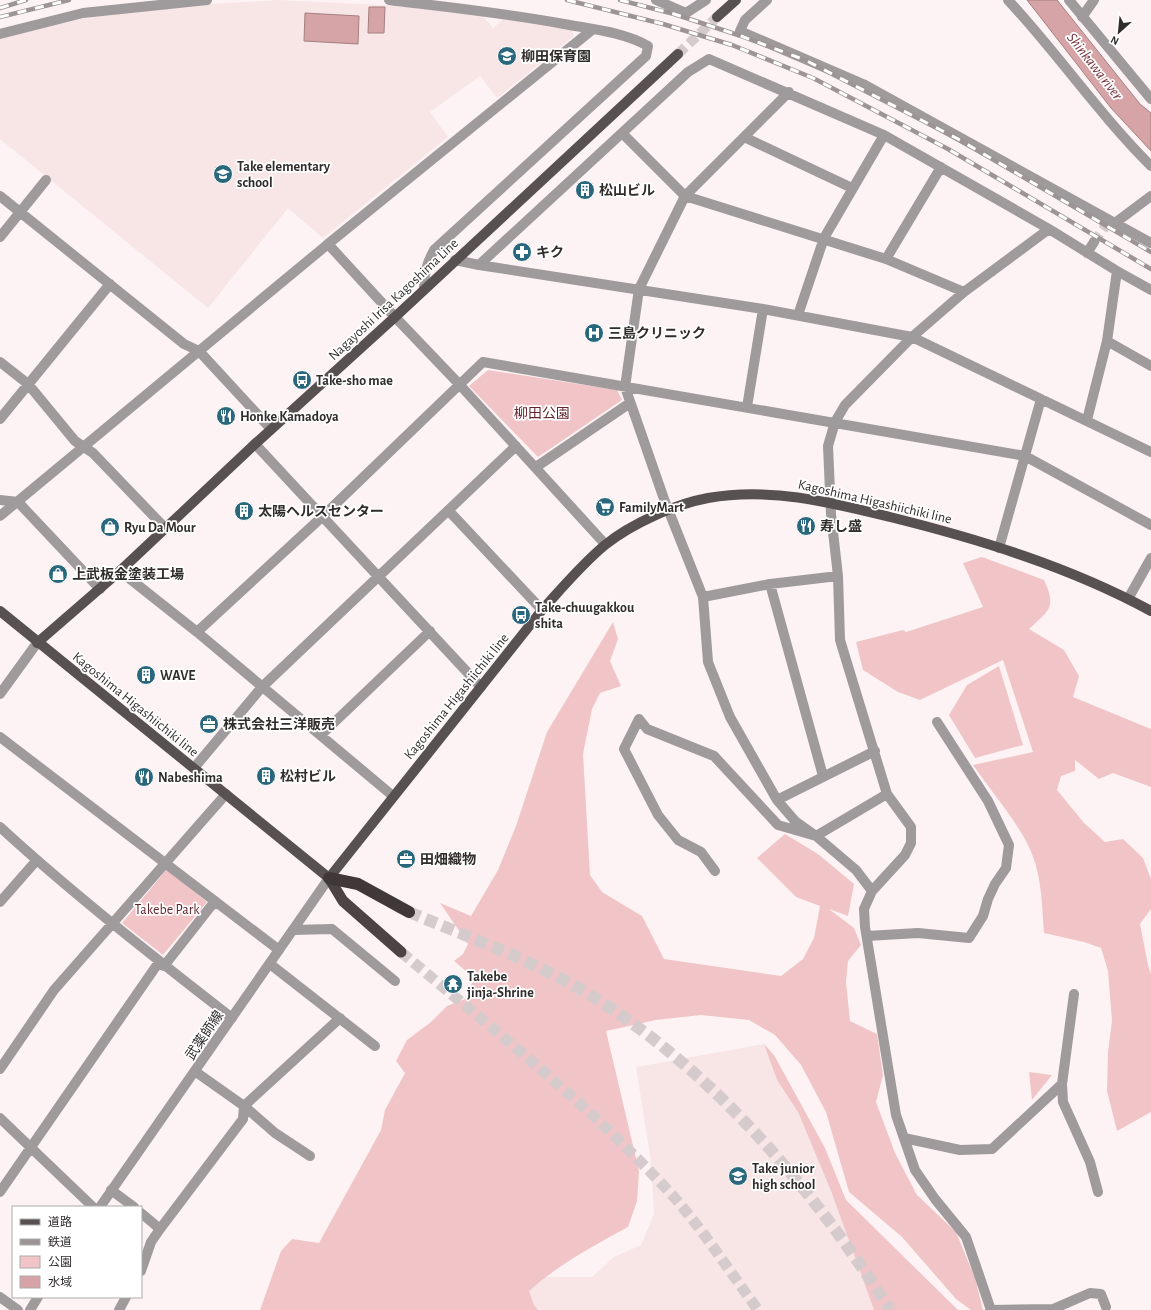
<svg xmlns="http://www.w3.org/2000/svg" width="1151" height="1310" font-family="'Alegreya Sans','Noto Sans JP',sans-serif">
<rect width="100%" height="100%" fill="#fef3f4"/>
<path fill="#f8e5e6" d="M 277,0 L 426,7 L 480,13 L 493,28 L 506,17 L 572,29 L 574,36 L 497,98 L 480,76 L 430,112 L 448,137 L 323,238 L 288,208 L 208,308 L 0,139 L 0,37 L 86,18 L 183,6 Z
M 764,1044 L 777,1080 L 798,1112 L 831,1191 L 874,1310 L 538,1310 L 534,1305 L 529,1291 L 544,1277 L 592,1277 L 614,1257 L 641,1245 L 654,1214 L 651,1161 L 636,1067 Z"/>
<path fill="#f1c5c7" d="M 488,370 L 617,390 L 622,400 L 538,457 L 469,386 Z
M 982,557 L 1044,580 C 1057,608 1049,610 1029,629 L 1064,650 L 1079,676 L 1073,697 L 1151,729 L 1151,787 L 1113,773 L 1099,779 L 1075,760 L 1075,771 L 1061,776 L 1057,790 L 1084,823 L 1105,842 L 1123,839 L 1143,858 L 1151,879 L 1151,909 L 1140,924 L 1148,965 L 1151,974 L 1151,1112 L 1117,1131 L 1107,1091 L 1108,1052 L 1112,1021 L 1108,971 L 1101,948 L 1084,942 L 1044,933 C 1042,907 1042,879 1032,854 C 1022,827 990,790 973,765 L 1033,752 L 1003,660 L 920,700 L 898,692 L 863,670 L 856,642 L 903,630 L 906,632 L 983,607 L 963,563 Z
M 613,622 L 618,639 L 610,661 L 621,686 L 600,693 L 592,709 L 583,754 L 590,875 L 602,892 L 642,916 L 664,959 L 781,976 L 803,959 L 814,938 L 820,906 L 796,897 L 757,858 L 785,834 L 818,854 L 854,884 L 848,916 L 829,909 L 854,928 L 861,945 L 848,961 L 846,982 L 850,1021 L 877,1034 L 883,1075 L 876,1102 L 895,1153 L 917,1195 L 956,1232 L 975,1278 L 983,1310 L 971,1310 L 956,1299 L 902,1237 L 849,1192 L 826,1112 L 801,1065 L 775,1035 L 749,1020 L 701,1015 L 656,1020 L 606,1031 L 639,1171 L 637,1201 L 628,1227 C 593,1246 558,1265 529,1291 L 534,1305 L 538,1310 L 260,1310 L 281,1251 L 292,1239 L 319,1243 L 381,1130 L 385,1110 L 405,1073 L 396,1061 L 407,1040 L 431,1022 L 447,1006 L 465,999 L 474,978 L 454,961 L 463,954 L 468,944 L 440,903 L 471,916 L 498,870 L 516,826 L 547,732 Z
M 999,666 L 1023,745 L 975,758 L 949,715 L 967,685 Z
M 167,869 L 207,902 L 163,955 L 122,923 Z
M 764,1044 L 774,1055 L 825,1148 L 846,1200 L 958,1310 L 874,1310 L 831,1191 L 798,1112 L 777,1080 Z
M 1029,1072 L 1052,1075 L 1032,1100 Z"/>
<path fill="#d6a3a6" stroke="#a48082" d="M 1027,0 L 1057,0 L 1140,104 L 1151,113 L 1151,151 L 1111,108 Z
M 369,7 L 385,7 L 384,33 L 368,33 Z
M 305,13 L 359,16 L 358,44 L 304,41 Z"/>
<g fill="none" stroke-linecap="round" stroke-linejoin="round">
<path stroke="#d5cbcc" stroke-width="10" stroke-dasharray="10 5" stroke-linecap="butt" d="M 1094,242 L 1107,224"/>
<path stroke="#d5cbcc" stroke-width="10" stroke-dasharray="10 5" stroke-linecap="butt" d="M 678,54 L 717,17"/>
<path stroke="#d5cbcc" stroke-width="11" stroke-dasharray="11 5.5" stroke-linecap="butt" d="M 401,952 C 494,1030 591,1106 673,1196 C 704,1231 730,1272 758,1310"/>
<path stroke="#d5cbcc" stroke-width="12" stroke-dasharray="12 6" stroke-linecap="butt" d="M 409,912 C 471,938 539,963 595,998 C 717,1075 814,1190 890,1310"/>
<path stroke="#9f9a9b" stroke-width="10" d="M 389,0 C 447,7 505,13 564,24 C 591,29 624,32 648,46 L 646,56 L 434,250 C 427,263 424,273 424,289
M 656,0 L 686,13 L 706,0
M 767,0 L 745,20 L 740,31 L 863,84 L 1151,243
M 1008,0 C 1058,54 1099,114 1151,166
M 1069,0 L 1151,99
M 1082,17 L 1094,0
M 0,34 L 83,13 L 207,0
M 789,92 L 685,196 L 639,289 L 625,387 L 664,499 L 703,597 L 708,662 L 730,717 L 777,800 L 795,821 L 816,836 L 856,870 L 872,891
M 622,133 L 685,196 L 886,259 L 964,292
M 744,137 L 852,188
M 0,196 L 184,344 L 199,351 L 271,429
M 1110,223 L 1115,223 L 1151,196
M 0,237 L 46,180
M 328,244 L 593,29
M 1087,253 L 1094,242
M 886,259 L 941,167
M 455,260 L 479,265 L 763,309 L 912,337 L 1151,452
M 479,265 L 688,72 L 709,59 L 884,135 L 1049,229 L 1117,271 L 1151,290
M 798,315 L 824,238 L 884,135
M 395,317 L 459,384 L 605,544
M 1107,341 L 1151,366
M 0,362 L 28,384 L 75,441 L 93,453 L 166,529
M 747,407 L 763,309
M 0,419 L 110,284
M 1087,420 L 1107,341 L 1117,271
M 255,444 L 481,687
M 536,467 L 630,403
M 0,500 L 18,502 L 100,589
M 449,511 L 542,610
M 999,548 L 1041,399
M 120,571 L 197,632 L 393,796
M 770,584 L 823,776
M 703,597 L 770,584 L 838,576
M 1128,599 L 1151,558
M 197,632 L 323,516 L 483,362 L 1025,456 L 1151,525
M 321,735 L 430,631
M 0,737 L 279,950
M 194,768 L 262,687 L 516,446
M 777,800 L 875,751
M 0,827 C 74,895 153,956 232,1018
M 715,871 L 701,852 L 678,840 L 658,815 L 624,749 L 639,719 L 647,729 L 714,756 L 778,825 L 816,836 L 887,794
M 0,902 L 36,861
M 293,930 L 332,929 L 395,981
M 867,936 L 918,933 L 969,938 L 983,916 L 988,899 L 995,884 L 1006,868 L 1009,845 L 988,801 L 937,722
M 270,964 L 375,1046
M 164,966 L 215,901
M 0,1069 L 54,990 L 226,794
M 1062,1084 L 1063,1102 L 1090,1162 L 1098,1192
M 0,1118 L 93,1207
M 904,1138 L 960,1150 L 992,1149 L 1062,1084 L 1074,994
M 310,1156 L 275,1133 L 244,1106 L 340,1018
M 111,1190 L 134,1207
M 0,1192 L 159,962
M 141,1213 L 160,1229 L 151,1242 L 141,1271
M 160,1229 L 243,1119 L 244,1106 L 196,1072
M 0,1297 L 18,1310
M 119,1310 L 126,1297
M 990,1310 L 1053,1309 L 1090,1293 L 1101,1294 L 1106,1307
M 991,1310 L 966,1237 L 935,1199 L 915,1170 L 896,1115 L 865,927 L 864,909 L 872,891 L 905,855 L 911,843 L 911,827 L 887,794 L 840,640 L 838,576 L 831,514 L 828,446 L 835,422 L 845,405 L 912,337 L 964,292 L 1049,229"/>
<path stroke="#9f9a9b" stroke-width="10" d="M 0,516 L 328,244 L 395,317
M 0,694 L 37,643
M 100,1207 L 329,878
M 30,1310 L 38,1297"/>
<path stroke="#585151" stroke-width="10" d="M 717,17 L 736,0
M 0,611 L 329,878 L 542,610 C 562,588 582,564 605,545 C 631,524 675,504 708,498 C 770,487 829,502 890,517 C 979,539 1070,567 1151,611
M 37,643 L 120,571 L 255,444 L 395,317 L 678,54"/>
<path stroke="#4c4444" stroke-width="11" d="M 329,878 L 343,901 L 401,952"/>
<path stroke="#3f3738" stroke-width="12" d="M 329,878 L 358,884 L 409,912"/>
<defs>
<path id="rail" d="M 567,0 L 663,24 L 732,45 L 813,78 L 948,149 L 1151,269
M 620,0 L 674,14 L 741,36 L 805,60 L 958,139 L 1151,252
M 0,8 L 26,0
M 0,17 L 69,0"/>
</defs>
<use href="#rail" stroke="#9c9495" stroke-width="4.5"/>
<use href="#rail" stroke="#fff" stroke-width="3" stroke-dasharray="9" stroke-linecap="butt"/>
</g>
<defs>
<symbol id="school-disc" viewBox="-11 -11 22 22"><circle r="9.5" fill="#29677d" stroke="#fff"/><path d="M0-5L7-2L0 1L-7-2ZM-4 1L0 2.5L4 1V4Q0 6-4 4Z" fill="#fff"/></symbol>
<symbol id="building-disc" viewBox="-11 -11 22 22"><circle r="9.5" fill="#29677d" stroke="#fff"/><path d="M-4-6H4V6H1V3H-1V6H-4ZM-2.5-4.3h1.7v1.8h-1.7ZM.8-4.3h1.7v1.8H.8ZM-2.5-1h1.7V.8h-1.7ZM.8-1h1.7V.8H.8Z" fill="#fff"/></symbol>
<symbol id="pharmacy-disc" viewBox="-11 -11 22 22"><circle r="9.5" fill="#29677d" stroke="#fff"/><path d="M-2-6h4v4h4v4h-4v4h-4v-4h-4v-4h4Z" fill="#fff"/></symbol>
<symbol id="hospital-disc" viewBox="-11 -11 22 22"><circle r="9.5" fill="#29677d" stroke="#fff"/><path d="M-5-5h3v3.5h4V-5h3V5h-3V1.5h-4V5h-3Z" fill="#fff"/></symbol>
<symbol id="bus-disc" viewBox="-11 -11 22 22"><circle r="9.5" fill="#29677d" stroke="#fff"/><path d="M-5-6H5V4H4V6H2V4H-2V6H-4V4H-5ZM-3.5-4V0h7V-4ZM-3.5 1.2v1.5H-2V1.2ZM2 1.2v1.5H3.5V1.2Z" fill="#fff"/></symbol>
<symbol id="restaurant-disc" viewBox="-11 -11 22 22"><circle r="9.5" fill="#29677d" stroke="#fff"/><path d="M-5-6h1v4h1v-4h1v4h1v-4h1v5L-1.5 .5V6h-2V.5L-5-1ZM5-6V6H3V1.5H1.5Q1.5-4 5-6Z" fill="#fff"/></symbol>
<symbol id="supermarket-disc" viewBox="-11 -11 22 22"><circle r="9.5" fill="#29677d" stroke="#fff"/><path d="M-6-5.5h2.5l.6 2H6L4.5 2H-2.5L-4.4-4H-6ZM-1.5 3.2a1.3 1.3 0 1 0 .1 0ZM3 3.2a1.3 1.3 0 1 0 .1 0Z" fill="#fff"/></symbol>
<symbol id="shop-disc" viewBox="-11 -11 22 22"><circle r="9.5" fill="#29677d" stroke="#fff"/><path d="M-5-2.5h2.3a2.7 3.5 0 0 1 5.4 0H5L5.5 6h-11ZM-1.5-2.5h3a1.5 2.3 0 0 0-3 0Z" fill="#fff"/></symbol>
<symbol id="office-disc" viewBox="-11 -11 22 22"><circle r="9.5" fill="#29677d" stroke="#fff"/><path d="M-6-3h4V-5.5h4V-3h4V5H-6ZM-1-4.5V-3h2v-1.5ZM-6 0V1H6V0Z" fill="#fff"/></symbol>
<symbol id="temple-disc" viewBox="-11 -11 22 22"><circle r="9.5" fill="#29677d" stroke="#fff"/><path d="M0-6L5-2H3V0L6.5 2.5H4V6H1.5V3h-3V6H-4V2.5H-6.5L-3 0V-2H-5Z" fill="#fff"/></symbol>
</defs>
<g fill-rule="evenodd">
<use href="#school-disc" x="496" y="45" width="22" height="22"/>
<use href="#school-disc" x="212" y="163" width="22" height="22"/>
<use href="#building-disc" x="574" y="179" width="22" height="22"/>
<use href="#pharmacy-disc" x="511" y="241" width="22" height="22"/>
<use href="#hospital-disc" x="583" y="322" width="22" height="22"/>
<use href="#bus-disc" x="291" y="369" width="22" height="22"/>
<use href="#restaurant-disc" x="215" y="405" width="22" height="22"/>
<use href="#supermarket-disc" x="594" y="496" width="22" height="22"/>
<use href="#building-disc" x="233" y="500" width="22" height="22"/>
<use href="#restaurant-disc" x="795" y="515" width="22" height="22"/>
<use href="#shop-disc" x="99" y="516" width="22" height="22"/>
<use href="#shop-disc" x="47" y="563" width="22" height="22"/>
<use href="#bus-disc" x="510" y="604" width="22" height="22"/>
<use href="#building-disc" x="135" y="664" width="22" height="22"/>
<use href="#office-disc" x="198" y="713" width="22" height="22"/>
<use href="#building-disc" x="255" y="765" width="22" height="22"/>
<use href="#restaurant-disc" x="133" y="766" width="22" height="22"/>
<use href="#office-disc" x="395" y="848" width="22" height="22"/>
<use href="#temple-disc" x="442" y="973" width="22" height="22"/>
<use href="#school-disc" x="727" y="1165" width="22" height="22"/>
</g>
<g text-anchor="middle" stroke-width="3.5" stroke-linejoin="round" paint-order="stroke">
<g font-size="14" font-weight="bold" fill="#312d2d" stroke="#fff" text-anchor="start">
<text x="521" y="61">柳田保育園</text>
<text x="237" y="171">Take elementary<tspan x="237" dy="16">school</tspan></text>
<text x="599" y="195">松山ビル</text>
<text x="536" y="257">キク</text>
<text x="608" y="338">三島クリニック</text>
<text x="316" y="385">Take-sho mae</text>
<text x="240" y="421">Honke Kamadoya</text>
<text x="619" y="512">FamilyMart</text>
<text x="258" y="516">太陽ヘルスセンター</text>
<text x="820" y="531">寿し盛</text>
<text x="124" y="532">Ryu Da Mour</text>
<text x="72" y="579">上武板金塗装工場</text>
<text x="535" y="612">Take-chuugakkou<tspan x="535" dy="16">shita</tspan></text>
<text x="160" y="680">WAVE</text>
<text x="223" y="729">株式会社三洋販売</text>
<text x="280" y="781">松村ビル</text>
<text x="158" y="782">Nabeshima</text>
<text x="420" y="864">田畑織物</text>
<text x="467" y="981">Takebe<tspan x="467" dy="16">jinja-Shrine</tspan></text>
<text x="752" y="1173">Take junior<tspan x="752" dy="16">high school</tspan></text>
</g>
<g font-size="14" fill="#312d2d" stroke="#fff">
<text transform="translate(393 299) rotate(-43)" y="5">Nagayoshi Irisa Kagoshima Line</text>
<text transform="translate(875 501) rotate(13)" y="5">Kagoshima Higashiichiki line</text>
<text transform="translate(456 696) rotate(-51)" y="5">Kagoshima Higashiichiki line</text>
<text transform="translate(136 704) rotate(39)" y="5">Kagoshima Higashiichiki line</text>
<text transform="translate(204 1035) rotate(-56)" y="5">武薬師線</text>
</g>
<g font-size="14" fill="#64252d" stroke="#fff">
<text x="542" y="418">柳田公園</text>
<text x="167" y="914">Takebe Park</text>
</g>
<g font-size="15" font-style="italic" fill="#75343b" stroke="#fff">
<text transform="translate(1095 66) rotate(52)" y="5">Shinkawa river</text>
</g>
</g>
<rect x="12" y="1206" width="130" height="92" fill="#ffffff" stroke="#adabab"/>
<rect x="20" y="1219" width="20" height="6" fill="#585151" stroke="#adabab"/>
<text x="48" y="1226" font-size="12" fill="#312d2d">道路</text>
<rect x="20" y="1239" width="20" height="6" fill="#9c9495" stroke="#adabab"/>
<text x="48" y="1246" font-size="12" fill="#312d2d">鉄道</text>
<rect x="20" y="1256" width="20" height="12" fill="#f1c5c7" stroke="#adabab"/>
<text x="48" y="1266" font-size="12" fill="#312d2d">公園</text>
<rect x="20" y="1276" width="20" height="12" fill="#d6a3a6" stroke="#adabab"/>
<text x="48" y="1286" font-size="12" fill="#312d2d">水域</text>
<g transform="translate(1119 32) rotate(207)" stroke="#ffffff" stroke-width="3" paint-order="stroke">
<path d="M0-3L7 15L0 10L-7 15Z" fill="#312d2d"/>
<text y="-6" font-size="11" font-weight="bold" text-anchor="middle" fill="#312d2d">N</text>
</g>
</svg>
